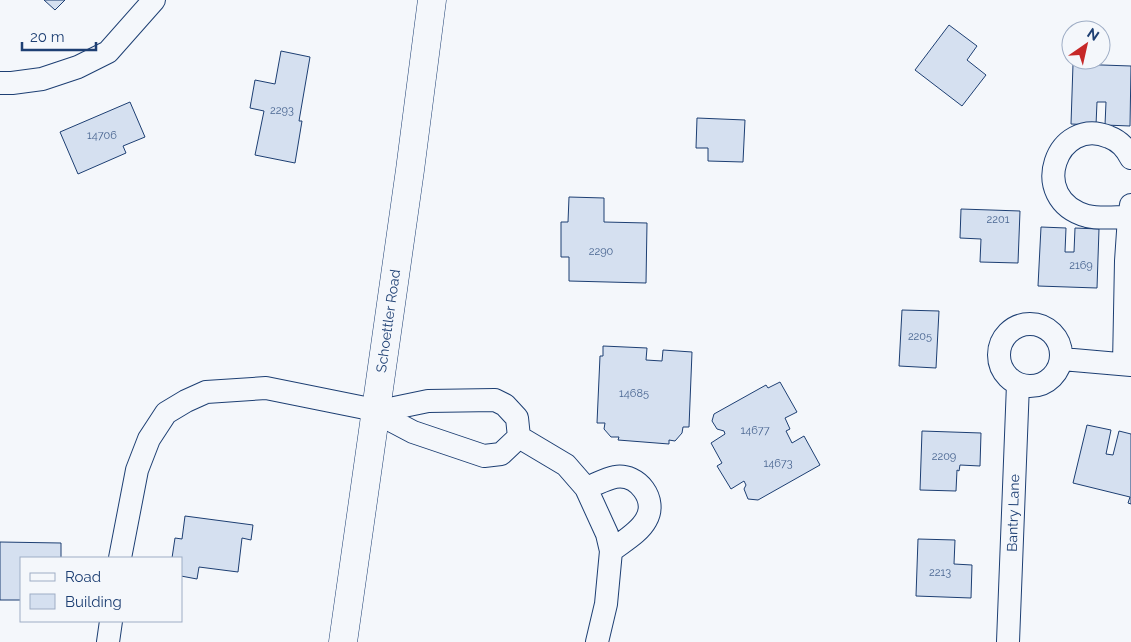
<svg xmlns="http://www.w3.org/2000/svg" width="1131" height="642" font-family="Raleway,sans-serif">
<rect width="100%" height="100%" fill="#f4f7fb"/>
<path fill="#d5e0f0" stroke="#1d3f73" d="M 44,0 L 65,0 L 55,10 Z
M 949,25 L 977,46 L 967,60 L 986,75 L 962,106 L 915,70 Z
M 281,51 L 310,57 L 299,121 L 302,121 L 295,163 L 255,155 L 264,111 L 250,108 L 255,80 L 275,84 Z
M 1073,64 L 1131,66 L 1130,126 L 1105,125 L 1106,102 L 1097,102 L 1096,125 L 1071,124 Z
M 130,102 L 145,137 L 123,146 L 126,153 L 78,174 L 60,132 Z
M 697,118 L 745,120 L 743,162 L 708,161 L 708,148 L 696,148 Z
M 569,197 L 604,198 L 604,222 L 647,223 L 646,283 L 569,281 L 569,257 L 561,257 L 561,222 L 568,222 Z
M 961,209 L 1020,211 L 1018,263 L 980,262 L 981,239 L 960,238 Z
M 1041,227 L 1066,228 L 1065,252 L 1074,252 L 1075,228 L 1099,229 L 1097,288 L 1038,286 Z
M 902,310 L 939,311 L 936,368 L 899,366 Z
M 603,346 L 647,348 L 646,360 L 662,361 L 663,350 L 692,352 L 689,427 L 683,427 L 682,433 L 675,441 L 669,440 L 669,444 L 618,440 L 619,437 L 611,437 L 604,429 L 605,423 L 597,423 L 600,356 L 603,356 Z
M 780,382 L 797,412 L 785,418 L 790,429 L 786,431 L 792,443 L 804,436 L 820,465 L 758,500 L 748,499 L 744,489 L 746,485 L 744,481 L 731,489 L 717,466 L 722,463 L 711,443 L 725,434 L 724,431 L 717,429 L 712,421 L 714,414 L 766,385 L 768,388 Z
M 1087,425 L 1111,430 L 1106,454 L 1113,455 L 1119,431 L 1131,434 L 1131,504 L 1128,503 L 1130,497 L 1073,483 Z
M 922,431 L 981,433 L 980,466 L 960,465 L 959,471 L 957,470 L 956,491 L 920,490 Z
M 185,516 L 253,525 L 251,540 L 242,538 L 238,572 L 199,567 L 197,579 L 181,576 L 181,558 L 172,558 L 175,538 L 182,539 Z
M 918,539 L 955,540 L 954,564 L 972,565 L 971,598 L 916,596 Z
M 0,542 L 61,543 L 61,558 L 21,558 L 21,600 L 0,600 Z"/>
<g fill="none" stroke-linecap="round" stroke-linejoin="round">
<defs>
<path id="minor" d="M 0,83 L 12,83 L 42,79 L 78,67 L 108,52 L 154,0
M 1131,158 C 1126,148 1120,141 1109,137 C 1057,115 1026,199 1087,216 C 1099,219 1116,217 1129,217 L 1131,205
M999 355a31 31 0 1 1 62 0a31 31 0 1 1-62 0Z
M 1062,359 L 1131,365
M 1124,364 L 1126,261 L 1129,217
M 375,412 L 428,401 L 495,400 L 505,405 L 517,418 L 519,437
M 375,412 L 413,432 L 484,456 L 501,454 L 519,437
M 519,437 L 566,465 L 586,488 L 607,534 L 611,551 L 606,604 L 597,642
M 586,488 C 595,485 605,479 615,477 C 638,473 658,500 646,520 C 639,533 622,542 611,551
M 120,558 L 137,470 L 149,439 L 166,413 L 186,401 L 206,392 L 266,388 L 375,410
M 108,642 L 111,621
M 1008,642 L 1018,384"/>
<path id="tertiary" d="M 343,642 L 410,170 L 432,0"/>
</defs>
<use href="#minor" stroke="#1d3f73" stroke-width="24"/>
<use href="#tertiary" stroke="#1d3f73" stroke-width="29"/>
<use href="#minor" stroke="#f4f7fb" stroke-width="22"/>
<use href="#tertiary" stroke="#f4f7fb" stroke-width="28"/>
</g>
<g text-anchor="middle" stroke-width="4" stroke-linejoin="round" paint-order="stroke">
<g font-size="11" fill="#4b6792">
<text x="282" y="114">2293</text>
<text x="102" y="139">14706</text>
<text x="998" y="223">2201</text>
<text x="601" y="255">2290</text>
<text x="1081" y="269">2169</text>
<text x="920" y="340">2205</text>
<text x="634" y="397">14685</text>
<text x="755" y="434">14677</text>
<text x="944" y="460">2209</text>
<text x="778" y="467">14673</text>
<text x="940" y="576">2213</text>
</g>
<g font-size="14" fill="#1d3f73" stroke="#f4f7fb">
<text transform="translate(388 321) rotate(-82)" y="5">Schoettler Road</text>
<text transform="translate(1013 513) rotate(-88)" y="5">Bantry Lane</text>
</g>
</g>
<rect x="20" y="557" width="162" height="65" fill="#f4f7fb" stroke="#9eadc5"/>
<rect x="30" y="573" width="25" height="8" fill="#f4f7fb" stroke="#9eadc5"/>
<text x="65" y="582" font-size="15" fill="#1d3f73">Road</text>
<rect x="30" y="594" width="25" height="15" fill="#d5e0f0" stroke="#9eadc5"/>
<text x="65" y="607" font-size="15" fill="#1d3f73">Building</text>
<g transform="translate(1086 45) rotate(34)"><circle r="24" fill="#f4f7fb" stroke="#9eadc5"/>
<path d="M0-4L9 19L0 12L-9 19Z" fill="#c62828"/>
<text y="-8" font-size="14" font-weight="bold" text-anchor="middle" fill="#1d3f73">N</text>
</g>
<path d="M22 42v8h74v-8" fill="none" stroke="#1d3f73" stroke-width="2.5"/>
<text x="30" y="42" font-size="15" fill="#1d3f73" stroke="#f4f7fb" stroke-width="4" paint-order="stroke">20 m</text>
</svg>
